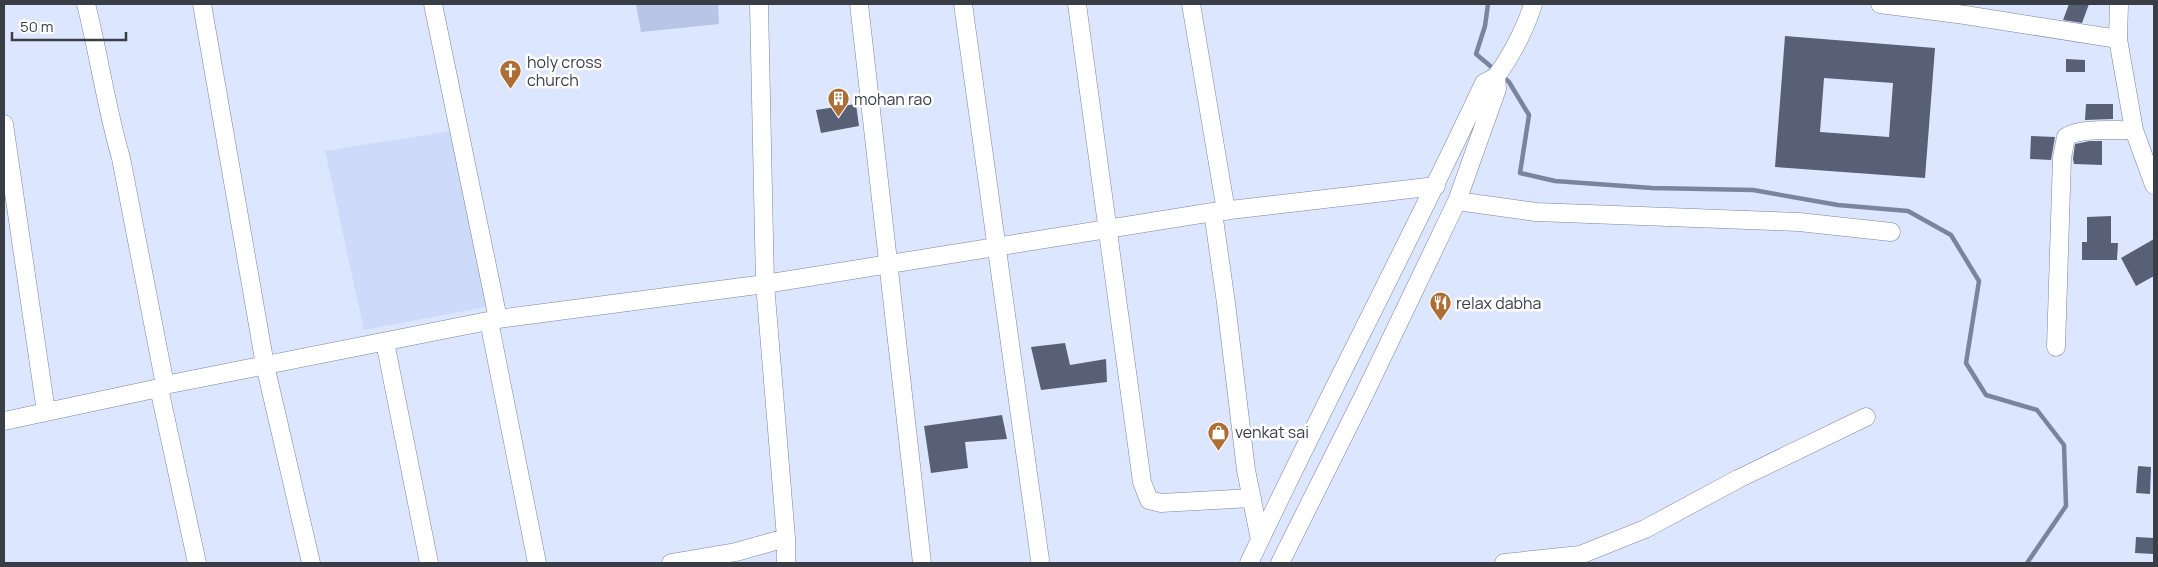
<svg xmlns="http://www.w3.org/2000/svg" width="2158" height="567" font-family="Manrope,sans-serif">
<rect width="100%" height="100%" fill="#dde6ff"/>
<path fill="#cedafa" d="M 451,131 L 486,307 L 364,330 L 325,151 Z"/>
<path fill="#b9c5e6" d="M 636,4 L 718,4 L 719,24 L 641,32 Z"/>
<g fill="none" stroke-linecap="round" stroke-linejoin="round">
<path stroke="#7a849e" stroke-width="4.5" d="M 1488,4 L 1485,26 L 1476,54 L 1495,70
M 1501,75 L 1509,82 L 1529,115 L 1520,173 L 1555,181 L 1652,188 L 1753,190 L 1838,205 L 1908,211 L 1951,235 L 1979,281 L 1966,363 L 1986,395 L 2037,410 L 2064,445 L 2066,506 L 2027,563"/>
</g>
<path fill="#586075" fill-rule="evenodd" d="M 2069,4 L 2089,4 L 2082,23 L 2063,20 Z
M 1785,36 L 1935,48 L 1925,178 L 1775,167 ZM 1824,78 L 1893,83 L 1889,137 L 1820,132 Z
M 2066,59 L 2085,60 L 2085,72 L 2066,72 Z
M 856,104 L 859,126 L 821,133 L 816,110 Z
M 2086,104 L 2113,104 L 2113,119 L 2085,120 Z
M 2031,136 L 2055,137 L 2051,160 L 2030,159 Z
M 2090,141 L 2102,141 L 2102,165 L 2074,164 L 2073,159 L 2075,144 Z
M 2111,216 L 2111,243 L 2118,243 L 2117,260 L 2082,260 L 2082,242 L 2087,242 L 2087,217 Z
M 2154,239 L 2154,276 L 2136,286 L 2121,258 Z
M 1065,343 L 1070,365 L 1106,359 L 1107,382 L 1041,390 L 1031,347 Z
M 1002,415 L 1007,439 L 965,442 L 968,468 L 931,473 L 924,426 Z
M 2138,466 L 2151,467 L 2150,494 L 2136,493 Z
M 2136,537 L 2154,538 L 2154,554 L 2135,553 Z"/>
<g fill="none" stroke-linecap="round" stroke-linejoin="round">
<defs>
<path id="minor" d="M 86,4 C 99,55 106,107 121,158 L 165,385
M 202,4 L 265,365 L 311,563
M 433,4 L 498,319
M 759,4 L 765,284 L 786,538 L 786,563
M 859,4 L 922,563
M 963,4 L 1040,560
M 1077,4 L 1142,482 L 1149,500 L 1161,503 L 1252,498
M 1191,4 L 1226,211
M 1880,4 L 1965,15 L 2118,39
M 2119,4 L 2118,39 L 2134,130 L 2154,185
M 4,124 L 46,412
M 1457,201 L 1536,212 L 1799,222 L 1891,232
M 1213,212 L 1226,303 L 1246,470 L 1260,540
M 489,321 L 537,563
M 385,342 L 429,563
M 2056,347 L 2062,158 L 2066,137 C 2081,127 2115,131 2134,130
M 159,388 L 197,563
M 4,421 L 159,388 L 165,385 L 498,319 L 765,284 L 1213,212 L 1436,186
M 671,563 L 736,552 L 786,538
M 1249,563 C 1325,402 1408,245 1484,83 C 1488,81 1494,78 1497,75 C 1511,57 1527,25 1533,4
M 1280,563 L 1365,393 L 1457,201 L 1497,89 L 1496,76
M 1504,563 L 1580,555 L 1645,529 L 1738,479 L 1866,417"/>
</defs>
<use href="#minor" stroke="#7d859c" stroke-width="19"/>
<use href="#minor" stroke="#fff" stroke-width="18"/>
</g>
<defs>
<symbol id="church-pin" viewBox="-11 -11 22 30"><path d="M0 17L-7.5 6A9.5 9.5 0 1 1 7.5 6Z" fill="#ad6d35" stroke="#fff"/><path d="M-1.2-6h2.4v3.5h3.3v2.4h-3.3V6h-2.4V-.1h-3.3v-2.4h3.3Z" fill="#fff"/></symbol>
<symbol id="building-pin" viewBox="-11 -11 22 30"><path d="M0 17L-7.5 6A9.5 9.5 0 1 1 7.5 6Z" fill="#ad6d35" stroke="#fff"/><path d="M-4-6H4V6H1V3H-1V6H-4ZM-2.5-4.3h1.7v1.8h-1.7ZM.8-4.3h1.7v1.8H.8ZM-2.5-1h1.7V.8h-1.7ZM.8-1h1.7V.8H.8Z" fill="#fff"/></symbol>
<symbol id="restaurant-pin" viewBox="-11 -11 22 30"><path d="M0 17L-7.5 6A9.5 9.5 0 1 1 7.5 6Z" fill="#ad6d35" stroke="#fff"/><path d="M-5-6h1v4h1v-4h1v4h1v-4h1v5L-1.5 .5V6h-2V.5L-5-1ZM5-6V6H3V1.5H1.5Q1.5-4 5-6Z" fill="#fff"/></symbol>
<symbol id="shop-pin" viewBox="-11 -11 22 30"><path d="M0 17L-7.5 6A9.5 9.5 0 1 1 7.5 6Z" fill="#ad6d35" stroke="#fff"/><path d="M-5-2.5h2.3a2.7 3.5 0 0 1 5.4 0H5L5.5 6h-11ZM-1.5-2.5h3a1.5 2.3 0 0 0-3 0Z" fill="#fff"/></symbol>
</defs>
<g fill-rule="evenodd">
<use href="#church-pin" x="498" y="58" width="25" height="34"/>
<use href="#building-pin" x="826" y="86" width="25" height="34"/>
<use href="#restaurant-pin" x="1428" y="290" width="25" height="34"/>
<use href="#shop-pin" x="1206" y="420" width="25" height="34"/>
</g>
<g text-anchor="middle" stroke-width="5" stroke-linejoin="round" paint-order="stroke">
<g font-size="16" fill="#393d46" stroke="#fff" text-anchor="start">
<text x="527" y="68">holy cross<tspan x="527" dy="18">church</tspan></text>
<text x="854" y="105">mohan rao</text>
<text x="1456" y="309">relax dabha</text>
<text x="1235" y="438">venkat sai</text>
</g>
</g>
<rect width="2158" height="567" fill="none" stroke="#393d46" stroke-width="10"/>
<path d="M12 32v8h114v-8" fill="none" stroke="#393d46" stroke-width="2.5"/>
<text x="20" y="32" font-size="15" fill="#393d46" stroke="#ffffff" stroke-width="4" paint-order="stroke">50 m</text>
</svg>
